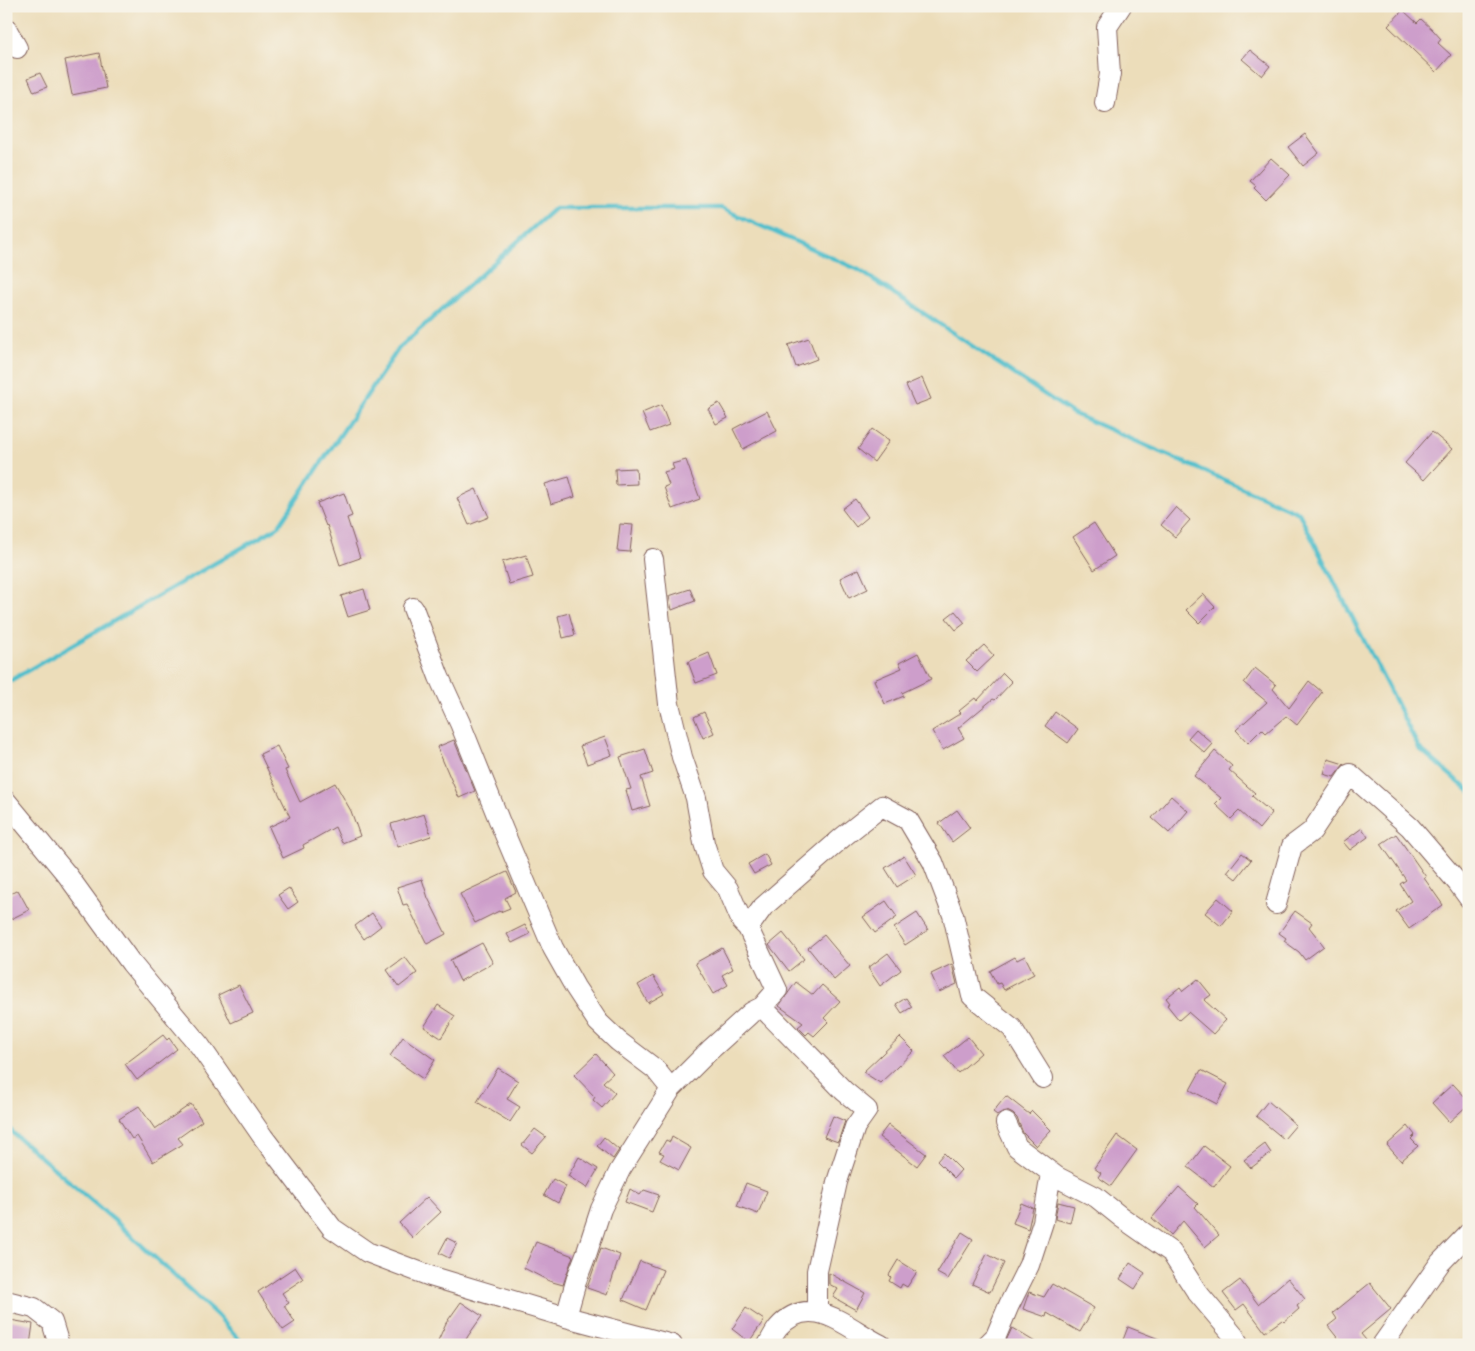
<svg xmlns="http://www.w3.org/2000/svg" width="1475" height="1351" font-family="'Libre Caslon Text',serif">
<rect width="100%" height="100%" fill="#f7f3e8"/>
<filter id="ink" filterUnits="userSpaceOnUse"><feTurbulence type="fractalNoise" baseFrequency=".02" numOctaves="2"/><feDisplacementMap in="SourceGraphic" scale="10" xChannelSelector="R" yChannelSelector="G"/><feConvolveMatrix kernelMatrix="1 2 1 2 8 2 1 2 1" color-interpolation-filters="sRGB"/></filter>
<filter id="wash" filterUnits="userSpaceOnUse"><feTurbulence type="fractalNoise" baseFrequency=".0096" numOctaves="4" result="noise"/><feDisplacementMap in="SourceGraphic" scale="20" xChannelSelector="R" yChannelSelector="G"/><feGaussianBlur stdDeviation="1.12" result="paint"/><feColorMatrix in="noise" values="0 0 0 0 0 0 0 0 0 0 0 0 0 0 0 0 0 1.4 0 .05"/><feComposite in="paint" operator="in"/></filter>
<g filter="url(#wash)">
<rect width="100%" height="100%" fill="#ecddba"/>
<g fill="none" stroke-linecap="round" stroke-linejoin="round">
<path stroke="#53bfcc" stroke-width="4.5" d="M 6,683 L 278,527 L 399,348 L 555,208 L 721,208 L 859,270 L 1072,413 L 1299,513 L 1419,748 L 1469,791
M 6,1125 L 14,1134 L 114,1220 L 217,1315 L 244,1345"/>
</g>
<g id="blocks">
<path fill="#cd9ecb" d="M 1403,10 L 1417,23 L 1421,19 L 1433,30 L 1441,39 L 1438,43 L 1451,55 L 1436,72 L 1388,26 Z
M 1250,50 L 1270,66 L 1262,76 L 1242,59 Z
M 99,53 L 106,88 L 72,95 L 65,60 Z
M 40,73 L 47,87 L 34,92 L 28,78 Z
M 1305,134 L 1319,153 L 1303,166 L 1288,147 Z
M 1271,158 L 1290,175 L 1266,200 L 1254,188 L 1256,186 L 1250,181 Z
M 809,338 L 817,359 L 796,367 L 788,345 Z
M 922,378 L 931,399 L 915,405 L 906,385 Z
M 719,403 L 728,418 L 716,424 L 708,409 Z
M 661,405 L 669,425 L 650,432 L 642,413 Z
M 767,411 L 777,431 L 743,449 L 733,429 Z
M 872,429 L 889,441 L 874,462 L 858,449 Z
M 1432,432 L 1452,449 L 1424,480 L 1405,463 Z
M 686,460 L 700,499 L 672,509 L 664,487 L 669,485 L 664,472 L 674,469 L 672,464 Z
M 636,468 L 637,484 L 616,485 L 615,469 Z
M 569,477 L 575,497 L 551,504 L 545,484 Z
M 476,489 L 489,517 L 469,525 L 457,498 Z
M 344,493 L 352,516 L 347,518 L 360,558 L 340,565 L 327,525 L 326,526 L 317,503 Z
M 855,499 L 868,517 L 856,527 L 842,509 Z
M 1176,507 L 1190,520 L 1175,537 L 1161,525 Z
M 1094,523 L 1115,556 L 1094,570 L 1073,537 Z
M 620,524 L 633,525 L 630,552 L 617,551 Z
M 526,555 L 533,577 L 509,584 L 502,562 Z
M 859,569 L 868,589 L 849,598 L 840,578 Z
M 364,589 L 370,610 L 348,617 L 341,596 Z
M 690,589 L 695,601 L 672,610 L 669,596 Z
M 1203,594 L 1215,607 L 1199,623 L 1186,610 Z
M 955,611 L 965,623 L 956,630 L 946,618 Z
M 569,613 L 575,635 L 563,638 L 558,616 Z
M 984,645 L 994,656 L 977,672 L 966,661 Z
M 709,653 L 717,675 L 696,683 L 688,662 Z
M 918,653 L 931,679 L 902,693 L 904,696 L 885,704 L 874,680 L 902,668 L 899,663 Z
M 1255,668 L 1276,685 L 1273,689 L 1289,708 L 1309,681 L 1322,692 L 1297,725 L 1286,716 L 1266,733 L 1262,729 L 1248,743 L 1236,730 L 1267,702 L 1244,683 Z
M 1003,673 L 1012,682 L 995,700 L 993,699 L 958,728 L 964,738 L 943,750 L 932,731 L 961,713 L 959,711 L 975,698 L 977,701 Z
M 704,712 L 714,733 L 703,738 L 694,717 Z
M 1055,712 L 1078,729 L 1068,743 L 1045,726 Z
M 1196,729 L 1213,744 L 1205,753 L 1188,738 Z
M 605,737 L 612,755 L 587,764 L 580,746 Z
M 454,740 L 475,791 L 459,798 L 437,747 Z
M 277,746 L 288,769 L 285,770 L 300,802 L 335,783 L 351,811 L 360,836 L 342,843 L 335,827 L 303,845 L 304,848 L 283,858 L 269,827 L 290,817 L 260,754 Z
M 645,749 L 653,773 L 641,777 L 650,806 L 632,811 L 626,790 L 631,789 L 620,757 Z
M 1215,751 L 1232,766 L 1229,770 L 1255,793 L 1252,796 L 1272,813 L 1259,829 L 1239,811 L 1231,819 L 1215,804 L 1221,798 L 1194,776 Z
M 1328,759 L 1344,764 L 1334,777 L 1324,774 Z
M 1171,796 L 1188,811 L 1169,833 L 1152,818 Z
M 957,810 L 970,828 L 952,842 L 939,823 Z
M 424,814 L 431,836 L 398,847 L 391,824 Z
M 1362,828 L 1368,837 L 1350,850 L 1343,842 Z
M 1396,834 L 1426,877 L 1424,878 L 1443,905 L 1409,929 L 1396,911 L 1411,901 L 1400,884 L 1406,880 L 1381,844 Z
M 1242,853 L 1251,860 L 1236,879 L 1227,872 Z
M 765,854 L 771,865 L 754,874 L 748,864 Z
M 904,856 L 916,875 L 897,887 L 885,868 Z
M 507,872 L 516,892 L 505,898 L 510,908 L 500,912 L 499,911 L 475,923 L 460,894 Z
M 422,879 L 428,898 L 446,934 L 427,944 L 407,904 L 403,905 L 397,887 Z
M 289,888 L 298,902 L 288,909 L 278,895 Z
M 18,890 L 29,910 L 11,919 L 6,911 L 6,896 Z
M 1218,898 L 1233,911 L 1221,926 L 1205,913 Z
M 886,901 L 897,917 L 875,933 L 863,917 Z
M 1295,911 L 1312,923 L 1309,927 L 1324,946 L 1305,960 L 1299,952 L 1284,941 L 1286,938 L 1279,933 Z
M 372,913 L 381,926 L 364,939 L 355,926 Z
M 917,913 L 928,930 L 905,945 L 894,928 Z
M 525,925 L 530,934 L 512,943 L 507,934 Z
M 783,933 L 804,959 L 789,971 L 769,945 Z
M 824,935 L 850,966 L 834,980 L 808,948 Z
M 482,943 L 493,963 L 460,981 L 450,960 Z
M 722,948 L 733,969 L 722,975 L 728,985 L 713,994 L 695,963 Z
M 888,953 L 901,970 L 880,986 L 868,968 Z
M 1025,956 L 1034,974 L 1004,990 L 1000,983 L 997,984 L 990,971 L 1015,957 L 1017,960 Z
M 405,957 L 417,973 L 399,987 L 387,970 Z
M 952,964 L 957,984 L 939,992 L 931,974 Z
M 653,976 L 664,994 L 648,1003 L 638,985 Z
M 1198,979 L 1211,995 L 1204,1000 L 1226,1020 L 1213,1034 L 1188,1012 L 1179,1020 L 1167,1005 L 1170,1003 L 1166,998 L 1180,987 L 1183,991 Z
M 796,982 L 813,995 L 822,985 L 840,1001 L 824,1018 L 828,1022 L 814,1036 L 809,1032 L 806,1035 L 798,1027 L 803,1023 L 779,1006 Z
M 239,985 L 253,1013 L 231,1023 L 218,995 Z
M 906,998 L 912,1007 L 902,1013 L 896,1004 Z
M 438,1005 L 455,1016 L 441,1038 L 424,1027 Z
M 163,1035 L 167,1040 L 169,1038 L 177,1049 L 137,1080 L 125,1064 Z
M 403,1037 L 435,1060 L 423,1079 L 390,1056 Z
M 900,1037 L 914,1051 L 880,1083 L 863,1072 Z
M 968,1037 L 981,1053 L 958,1073 L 944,1056 Z
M 596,1054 L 613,1073 L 603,1082 L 615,1093 L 602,1108 L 593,1100 L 595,1097 L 574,1075 Z
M 498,1068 L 518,1081 L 507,1099 L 520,1107 L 510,1122 L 477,1102 Z
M 1201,1070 L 1228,1084 L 1217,1104 L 1190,1090 Z
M 1453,1084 L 1469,1101 L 1469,1104 L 1449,1122 L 1432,1103 Z
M 1006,1096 L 1029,1114 L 1032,1111 L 1051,1130 L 1036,1146 L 1023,1133 L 1017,1118 L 1013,1114 L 1007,1111 L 1002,1112 L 997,1115 L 993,1112 Z
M 1268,1101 L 1296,1125 L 1284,1139 L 1256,1116 Z
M 191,1104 L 202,1121 L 178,1138 L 183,1144 L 153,1162 L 137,1136 L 132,1139 L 119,1119 L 139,1106 L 155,1129 Z
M 833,1116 L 845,1121 L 838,1142 L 824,1137 Z
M 888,1125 L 926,1154 L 917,1166 L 879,1137 Z
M 1408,1126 L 1415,1135 L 1411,1139 L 1418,1146 L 1401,1161 L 1387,1145 Z
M 535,1129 L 546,1137 L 532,1153 L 522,1145 Z
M 1117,1135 L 1137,1150 L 1111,1186 L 1098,1177 L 1101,1173 L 1094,1168 Z
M 604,1137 L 619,1150 L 613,1159 L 597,1146 Z
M 672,1137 L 691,1148 L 679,1170 L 660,1160 L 664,1154 L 659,1152 L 666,1140 L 670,1142 Z
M 1265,1144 L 1271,1153 L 1251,1168 L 1244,1160 Z
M 1204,1146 L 1230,1166 L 1214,1187 L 1188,1167 Z
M 944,1153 L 961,1170 L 954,1178 L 937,1161 Z
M 579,1157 L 598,1169 L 587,1188 L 568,1176 Z
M 553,1179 L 566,1186 L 558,1203 L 544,1195 Z
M 746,1183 L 767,1191 L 758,1214 L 737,1206 Z
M 1179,1187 L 1198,1204 L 1195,1207 L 1219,1235 L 1205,1247 L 1183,1221 L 1171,1235 L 1152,1218 Z
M 630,1189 L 640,1195 L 644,1190 L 659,1195 L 652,1212 L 625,1202 Z
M 427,1197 L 441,1212 L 413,1238 L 399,1223 Z
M 1058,1202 L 1074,1206 L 1070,1223 L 1055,1219 Z
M 1021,1203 L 1033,1208 L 1028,1229 L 1013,1223 Z
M 962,1232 L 973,1239 L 948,1279 L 937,1273 Z
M 447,1238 L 457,1243 L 449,1258 L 439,1253 Z
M 536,1242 L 573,1256 L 563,1285 L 549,1281 L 524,1268 Z
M 601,1248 L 620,1255 L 607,1295 L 587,1288 Z
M 987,1254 L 1004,1263 L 990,1292 L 972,1284 Z
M 898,1260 L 917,1272 L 907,1287 L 902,1284 L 900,1288 L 889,1281 L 891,1277 L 889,1275 Z
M 640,1261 L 663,1270 L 646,1310 L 623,1300 Z
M 1130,1263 L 1145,1273 L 1135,1289 L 1120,1279 Z
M 295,1267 L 303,1279 L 282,1293 L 289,1303 L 284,1306 L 295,1322 L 283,1330 L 258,1292 Z
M 829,1273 L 865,1293 L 856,1310 L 833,1297 L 838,1289 L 829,1284 Z
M 1288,1278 L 1305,1299 L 1297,1306 L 1299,1309 L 1284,1322 L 1282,1320 L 1265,1332 L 1244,1304 L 1236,1310 L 1223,1293 L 1240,1280 L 1258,1304 Z
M 1370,1283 L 1391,1309 L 1361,1334 L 1370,1345 L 1343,1345 L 1328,1326 L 1337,1319 L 1333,1313 Z
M 1052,1284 L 1094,1308 L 1080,1332 L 1047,1313 L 1046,1317 L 1023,1309 L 1029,1292 L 1044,1297 Z
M 461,1302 L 482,1316 L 468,1336 L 463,1345 L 436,1345 L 446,1323 Z
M 746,1308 L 764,1320 L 749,1342 L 732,1329 Z
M 10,1320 L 33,1324 L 30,1345 L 6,1345 Z
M 1128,1327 L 1172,1344 L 1172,1345 L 1121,1345 Z
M 1012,1328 L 1040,1345 L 1004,1345 Z"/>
</g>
</g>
<g filter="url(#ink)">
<use href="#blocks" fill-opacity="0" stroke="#83625d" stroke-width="1"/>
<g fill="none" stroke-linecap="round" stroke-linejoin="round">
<defs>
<path id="minor" d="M 6,28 L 17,48
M 1105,103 L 1110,74 L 1107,27 L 1121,6
M 653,559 L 669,704 L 682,757 L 696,798 L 704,843 L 713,871 L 728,889 L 742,922 L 748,928
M 413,608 L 439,677 L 460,723 L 503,830 L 553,948 L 575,987 L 598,1022 L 618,1041 L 655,1069 L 671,1089 L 620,1170 L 601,1209 L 587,1252 L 577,1278 L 566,1317
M 6,801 L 68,876 L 131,963 L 200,1046 L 263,1137 L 332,1228 L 367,1252 L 430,1276 L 566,1317 L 672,1345
M 1276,904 L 1292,846 L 1312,831 L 1350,774 L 1410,827 L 1458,883 L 1469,898
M 762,1007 L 777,990 L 748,928 L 763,907 L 843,837 L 882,806 L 908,820 L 933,862 L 953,915 L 972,996 L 1012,1028 L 1043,1078
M 671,1089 L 710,1050 L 752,1012 L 762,1007 L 844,1091 L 867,1110 L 855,1127 L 837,1182 L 817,1271 L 817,1311
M 1006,1123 L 1017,1147 L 1057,1177 L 1096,1197 L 1121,1217 L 1171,1252 L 1197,1292 L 1234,1336 L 1239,1345
M 6,1301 L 34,1308 L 52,1322 L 59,1345
M 768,1345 C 771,1339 774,1333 778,1328 C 811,1290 848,1329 881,1345
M 987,1345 L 996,1336 L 1009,1305 L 1029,1265 L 1043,1222 L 1051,1173
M 1382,1345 L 1440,1263 L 1469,1233"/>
</defs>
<use href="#minor" stroke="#83625d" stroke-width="22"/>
<use href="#minor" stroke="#fff" stroke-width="20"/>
</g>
</g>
<rect width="1475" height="1351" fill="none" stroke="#f7f3e8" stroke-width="25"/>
</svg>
